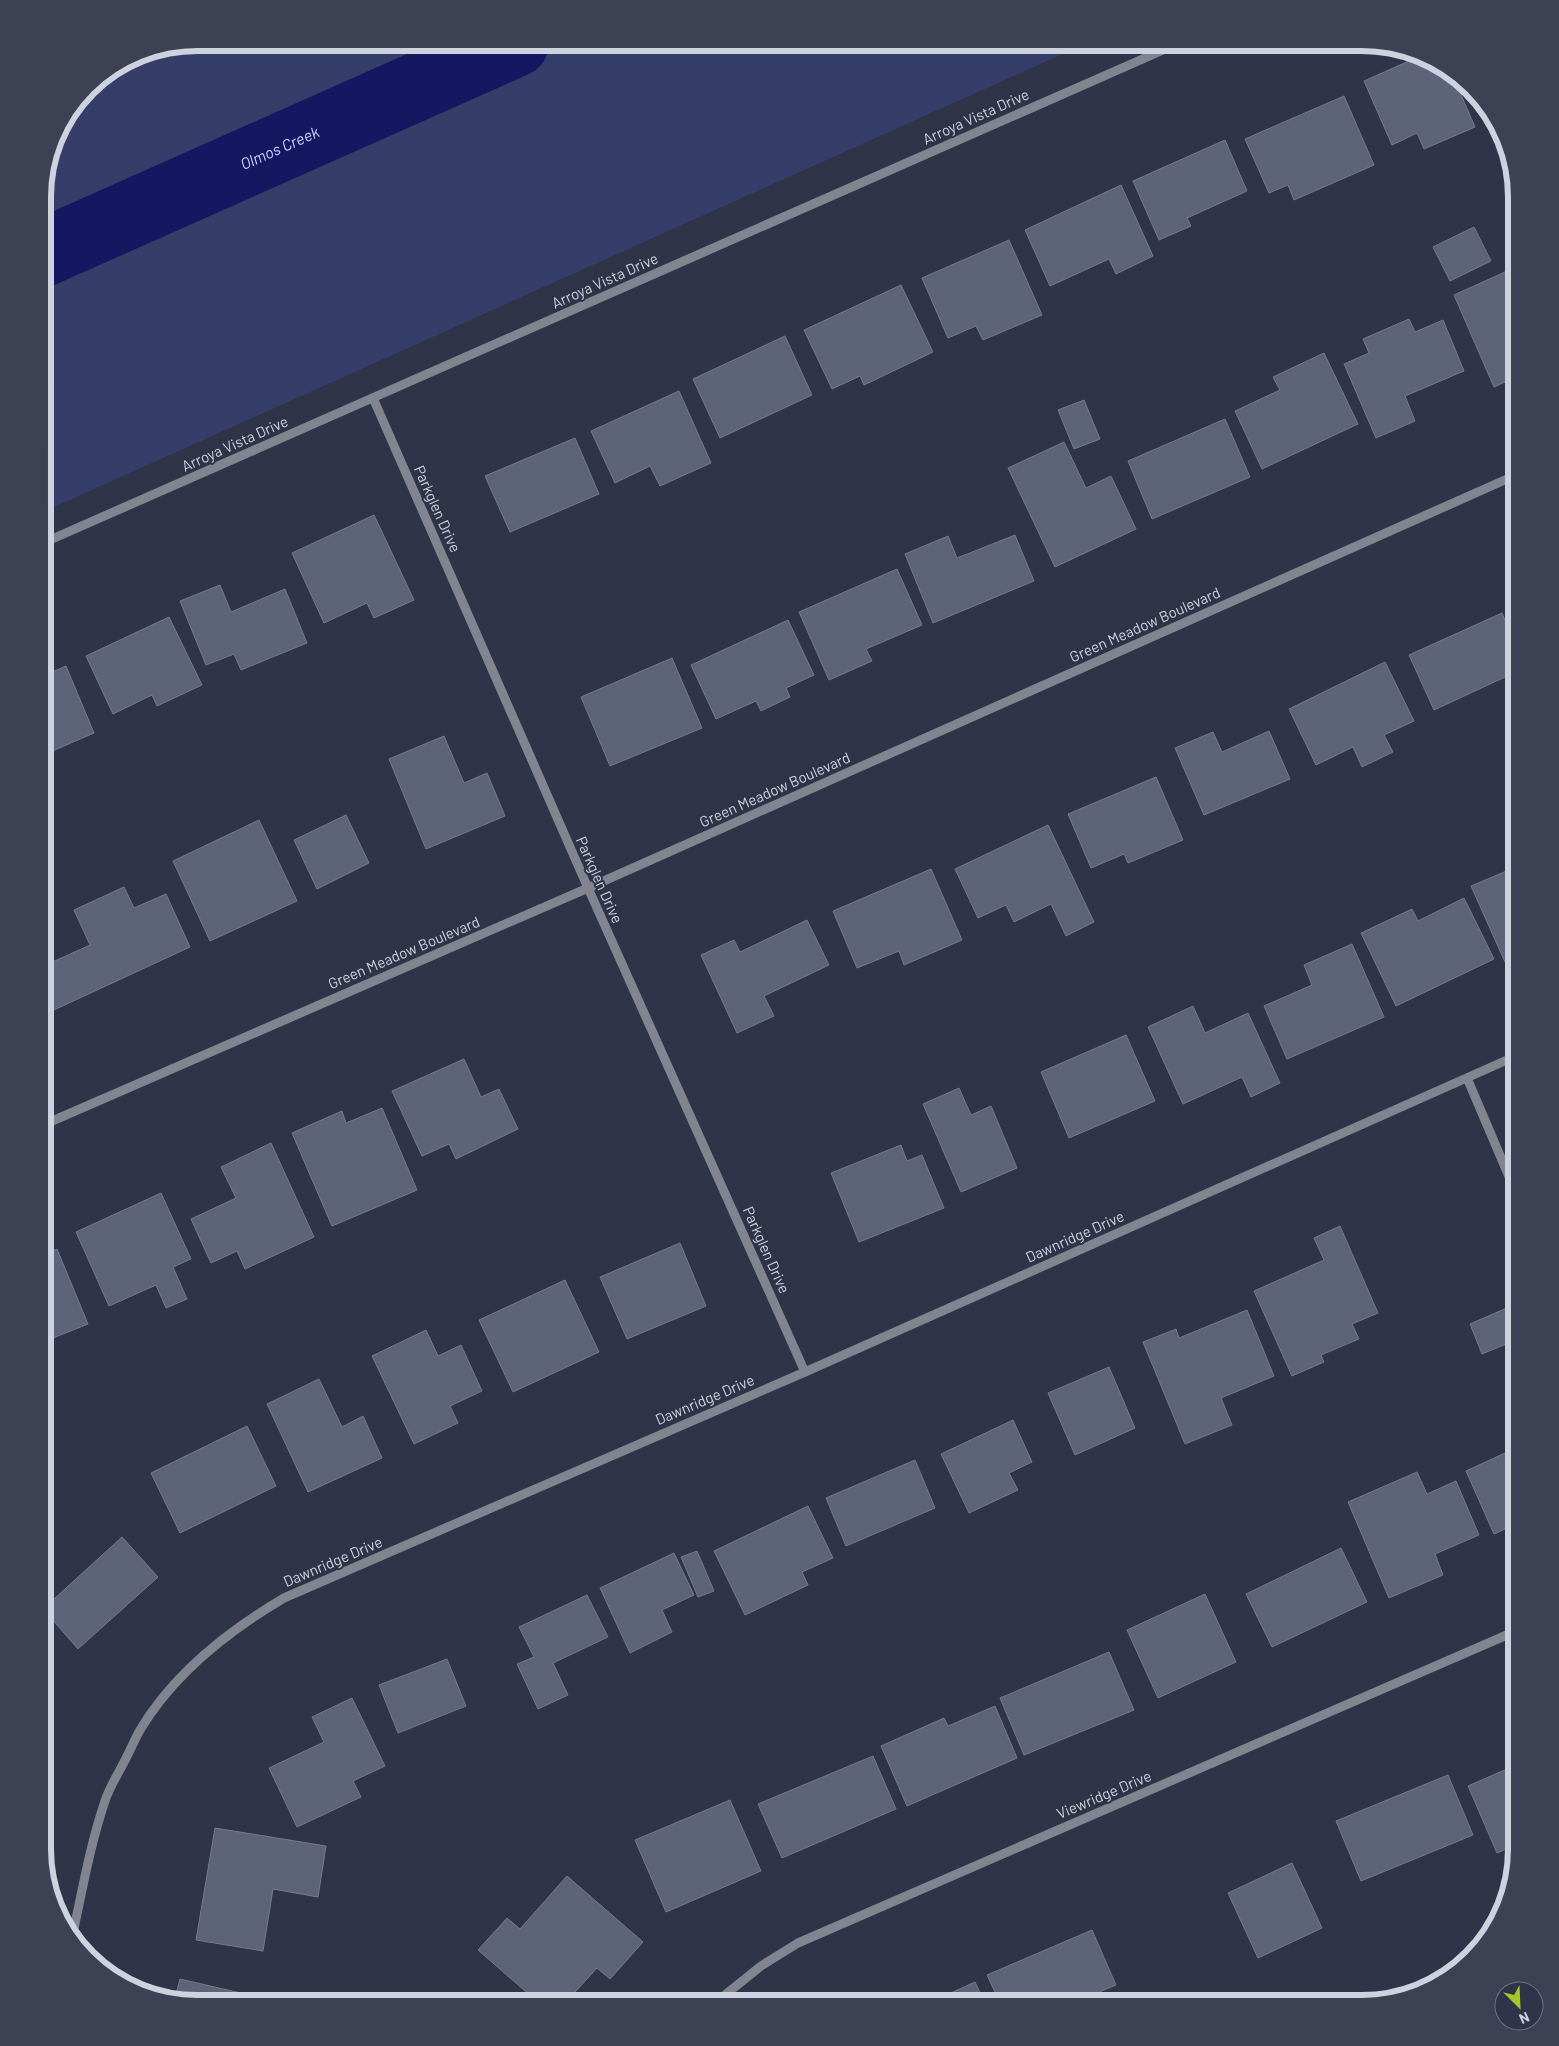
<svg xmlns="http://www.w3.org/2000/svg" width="1559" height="2046" font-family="Barlow,sans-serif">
<rect width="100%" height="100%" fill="#2f3448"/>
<path fill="#343e69" d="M 197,43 L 1087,43 L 43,512 L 43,187 L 59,128 L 95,81 L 138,54 Z"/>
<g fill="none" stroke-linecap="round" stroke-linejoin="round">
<path stroke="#151860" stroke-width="68" id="s1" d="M 43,253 L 515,43"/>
</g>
<path fill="#5d647a" stroke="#737a91" d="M 1418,57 L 1439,63 L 1453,76 L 1475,127 L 1424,149 L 1417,133 L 1392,145 L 1364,81 Z
M 1344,96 L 1374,165 L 1294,200 L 1288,185 L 1269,193 L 1245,139 Z
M 1225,140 L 1247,191 L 1187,218 L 1191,226 L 1159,240 L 1133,181 Z
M 1121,185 L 1153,256 L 1116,274 L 1109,259 L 1050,286 L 1025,230 Z
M 1474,227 L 1491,261 L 1450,281 L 1433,247 Z
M 1009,240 L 1042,315 L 983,340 L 976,326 L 948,338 L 922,278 Z
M 1516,267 L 1516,377 L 1494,387 L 1454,295 Z
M 901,285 L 933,352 L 864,385 L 860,376 L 832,389 L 804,330 Z
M 1409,319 L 1415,332 L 1443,320 L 1464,371 L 1405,396 L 1415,421 L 1376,438 L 1344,364 L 1369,353 L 1363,339 Z
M 785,336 L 812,395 L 720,438 L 693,379 Z
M 1324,353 L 1358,424 L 1262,469 L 1235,411 L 1280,390 L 1273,377 Z
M 679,391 L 711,463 L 660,486 L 650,466 L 615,483 L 591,431 Z
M 1084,400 L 1100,439 L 1074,449 L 1058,410 Z
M 1225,419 L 1250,477 L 1152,519 L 1128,461 Z
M 575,438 L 599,494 L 510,532 L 485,476 Z
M 1064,442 L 1086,488 L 1111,476 L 1136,529 L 1055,567 L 1008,468 Z
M 374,515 L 414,600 L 374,618 L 367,603 L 324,623 L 292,553 Z
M 1015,535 L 1034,581 L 933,623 L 905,554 L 948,536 L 957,558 Z
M 897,569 L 922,625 L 866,649 L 872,661 L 829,680 L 799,612 Z
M 220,585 L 231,612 L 285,589 L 307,643 L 241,670 L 234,654 L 206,665 L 180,601 Z
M 1502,613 L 1516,646 L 1516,672 L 1434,710 L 1409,655 Z
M 169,617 L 202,685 L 157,706 L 152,695 L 113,714 L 86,656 Z
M 788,620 L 814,675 L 786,688 L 790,697 L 761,711 L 756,701 L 716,719 L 691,665 Z
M 672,658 L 702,728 L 610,766 L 581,697 Z
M 1385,662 L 1414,721 L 1384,735 L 1393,752 L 1362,767 L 1353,747 L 1316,765 L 1289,709 Z
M 66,666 L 94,733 L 43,755 L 43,676 Z
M 1269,731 L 1290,779 L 1204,815 L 1175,748 L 1213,732 L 1222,752 Z
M 444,736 L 464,783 L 487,773 L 505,816 L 426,849 L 389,759 Z
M 1156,777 L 1183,840 L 1128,863 L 1124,854 L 1091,868 L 1068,814 Z
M 346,815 L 369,863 L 317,889 L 294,840 Z
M 259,820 L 297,901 L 210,941 L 173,861 Z
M 1048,825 L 1094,922 L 1066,936 L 1051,904 L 1014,922 L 1006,905 L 978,918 L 955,869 Z
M 1516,867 L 1516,957 L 1505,962 L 1471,886 Z
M 931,869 L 962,940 L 904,965 L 899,951 L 857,968 L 833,911 Z
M 124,887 L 134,908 L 166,894 L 190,947 L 43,1015 L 43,958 L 46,965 L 90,945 L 74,910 Z
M 1464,898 L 1494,959 L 1396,1006 L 1361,933 L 1412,909 L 1418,921 Z
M 807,920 L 829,965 L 764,996 L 774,1016 L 737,1033 L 701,955 L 734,940 L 740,952 Z
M 1352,944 L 1384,1017 L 1287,1059 L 1264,1006 L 1312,985 L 1304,965 Z
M 1193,1006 L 1205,1033 L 1248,1013 L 1280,1083 L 1251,1097 L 1242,1077 L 1183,1104 L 1148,1027 Z
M 1126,1035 L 1155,1101 L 1069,1138 L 1041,1072 Z
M 464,1059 L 481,1097 L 499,1089 L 518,1129 L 456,1159 L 449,1144 L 422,1156 L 392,1091 Z
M 959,1088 L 971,1115 L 991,1106 L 1017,1168 L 961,1192 L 923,1104 Z
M 382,1108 L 417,1190 L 332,1226 L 292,1133 L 342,1111 L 346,1123 Z
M 271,1143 L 314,1237 L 245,1269 L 237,1251 L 211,1263 L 191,1219 L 236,1198 L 221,1167 Z
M 901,1145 L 907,1161 L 922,1155 L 944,1208 L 859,1242 L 831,1173 Z
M 161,1193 L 191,1259 L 173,1267 L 187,1299 L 166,1308 L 156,1285 L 109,1306 L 76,1232 Z
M 1340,1226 L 1378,1313 L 1352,1324 L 1359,1339 L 1321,1355 L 1324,1362 L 1292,1376 L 1254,1291 L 1324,1260 L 1314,1238 Z
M 680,1243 L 706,1306 L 627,1339 L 600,1277 Z
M 57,1249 L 88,1324 L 43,1342 L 43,1255 Z
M 565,1280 L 599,1352 L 513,1392 L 479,1320 Z
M 1516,1304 L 1516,1340 L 1482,1354 L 1470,1324 Z
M 1247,1310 L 1274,1376 L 1221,1398 L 1232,1425 L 1185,1444 L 1143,1342 L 1176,1329 L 1179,1338 Z
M 426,1330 L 438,1356 L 461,1345 L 482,1391 L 450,1406 L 458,1423 L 414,1444 L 372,1356 Z
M 1109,1367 L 1135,1428 L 1075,1455 L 1048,1393 Z
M 319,1379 L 342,1427 L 363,1416 L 382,1458 L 308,1492 L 267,1404 Z
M 1013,1420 L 1032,1462 L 1009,1473 L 1018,1490 L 969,1513 L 941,1454 Z
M 247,1426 L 276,1486 L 180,1533 L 151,1473 Z
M 1516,1448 L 1516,1524 L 1494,1534 L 1466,1471 Z
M 915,1460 L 935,1508 L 846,1546 L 826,1498 Z
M 1417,1472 L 1427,1494 L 1456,1481 L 1479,1535 L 1435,1554 L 1443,1575 L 1389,1598 L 1348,1502 Z
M 808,1506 L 833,1558 L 802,1572 L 808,1585 L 745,1615 L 714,1551 Z
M 122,1537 L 158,1577 L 78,1649 L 43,1609 Z
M 1341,1548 L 1367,1602 L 1272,1647 L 1246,1594 Z
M 697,1551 L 714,1591 L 698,1597 L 681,1557 Z
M 674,1553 L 694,1595 L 662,1610 L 672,1632 L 630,1653 L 600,1588 Z
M 1205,1594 L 1236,1662 L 1158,1698 L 1127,1630 Z
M 587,1595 L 608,1637 L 553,1663 L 568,1695 L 538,1709 L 517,1664 L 534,1657 L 519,1627 Z
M 1109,1652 L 1134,1710 L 1024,1755 L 1000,1698 Z
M 447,1659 L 466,1706 L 398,1733 L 379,1685 Z
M 352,1698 L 385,1766 L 353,1781 L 361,1797 L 297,1827 L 269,1768 L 324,1742 L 312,1717 Z
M 995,1706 L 1017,1758 L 907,1806 L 881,1746 L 944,1718 L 948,1726 Z
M 873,1756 L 896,1809 L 782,1858 L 758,1804 Z
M 1516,1765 L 1516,1845 L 1497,1853 L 1468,1786 Z
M 1448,1775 L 1473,1835 L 1361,1881 L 1336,1821 Z
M 730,1800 L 761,1871 L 666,1912 L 635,1840 Z
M 215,1828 L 326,1846 L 318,1897 L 273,1889 L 263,1951 L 196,1940 Z
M 1292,1863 L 1322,1928 L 1258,1958 L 1228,1893 Z
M 567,1876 L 643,1942 L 610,1979 L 597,1968 L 565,2003 L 539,2003 L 478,1950 L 507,1918 L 520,1929 Z
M 1092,1930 L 1116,1985 L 1073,2003 L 1000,2003 L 987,1975 Z
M 180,1979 L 271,2000 L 270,2003 L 197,2003 L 175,1998 Z
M 975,1982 L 985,2003 L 929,2003 Z"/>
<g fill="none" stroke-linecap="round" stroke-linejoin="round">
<path stroke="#82858f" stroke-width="9" d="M 373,398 L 588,888 L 805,1372
M 43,543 L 1179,43
M 1467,1078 L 1516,1193
M 43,1125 L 588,888 L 1516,475
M 72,1938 C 82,1892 90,1845 105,1801 C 109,1788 117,1776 123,1764 C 129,1753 134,1741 140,1730 C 174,1673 228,1631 284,1598 L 805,1372 L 1516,1056
M 715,2003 L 761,1966 L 798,1943 L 1516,1631"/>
</g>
<g text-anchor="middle" stroke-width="4" stroke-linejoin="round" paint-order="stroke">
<g font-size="15" fill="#ced2de" stroke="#2f3448">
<text transform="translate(976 117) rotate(-24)" y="5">Arroya Vista Drive</text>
<text transform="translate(605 281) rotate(-24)" y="5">Arroya Vista Drive</text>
<text transform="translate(235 444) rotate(-24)" y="5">Arroya Vista Drive</text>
<text transform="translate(437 509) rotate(66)" y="5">Parkglen Drive</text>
<text transform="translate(1145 625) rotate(-24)" y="5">Green Meadow Boulevard</text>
<text transform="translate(775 790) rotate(-24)" y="5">Green Meadow Boulevard</text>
<text transform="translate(599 880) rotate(66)" y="5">Parkglen Drive</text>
<text transform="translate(404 953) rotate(-23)" y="5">Green Meadow Boulevard</text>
<text transform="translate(1075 1237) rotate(-24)" y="5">Dawnridge Drive</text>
<text transform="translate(766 1250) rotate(66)" y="5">Parkglen Drive</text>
<text transform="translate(705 1400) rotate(-23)" y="5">Dawnridge Drive</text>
<text transform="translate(333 1562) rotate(-23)" y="5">Dawnridge Drive</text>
<text transform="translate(1104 1795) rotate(-23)" y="5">Viewridge Drive</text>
</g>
<g font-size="16" font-style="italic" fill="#c7d3ff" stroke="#2f3448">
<text dy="6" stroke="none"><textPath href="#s1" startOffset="259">Olmos Creek</textPath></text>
</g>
</g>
<path d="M0 0H1559V2046H0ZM197 51H1362A146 146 0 0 1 1508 197V1849A146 146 0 0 1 1362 1995H197A146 146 0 0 1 51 1849V197A146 146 0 0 1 197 51Z" fill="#3c4154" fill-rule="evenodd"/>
<path fill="none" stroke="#ced2de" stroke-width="6" d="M197 51H1362A146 146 0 0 1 1508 197V1849A146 146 0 0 1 1362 1995H197A146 146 0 0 1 51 1849V197A146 146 0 0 1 197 51Z"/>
<g transform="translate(1519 2006) rotate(156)"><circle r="24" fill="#2f3448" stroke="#6f7384"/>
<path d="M0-4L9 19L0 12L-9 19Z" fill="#a4c825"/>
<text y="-8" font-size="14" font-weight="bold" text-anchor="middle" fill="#ced2de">N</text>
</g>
</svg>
